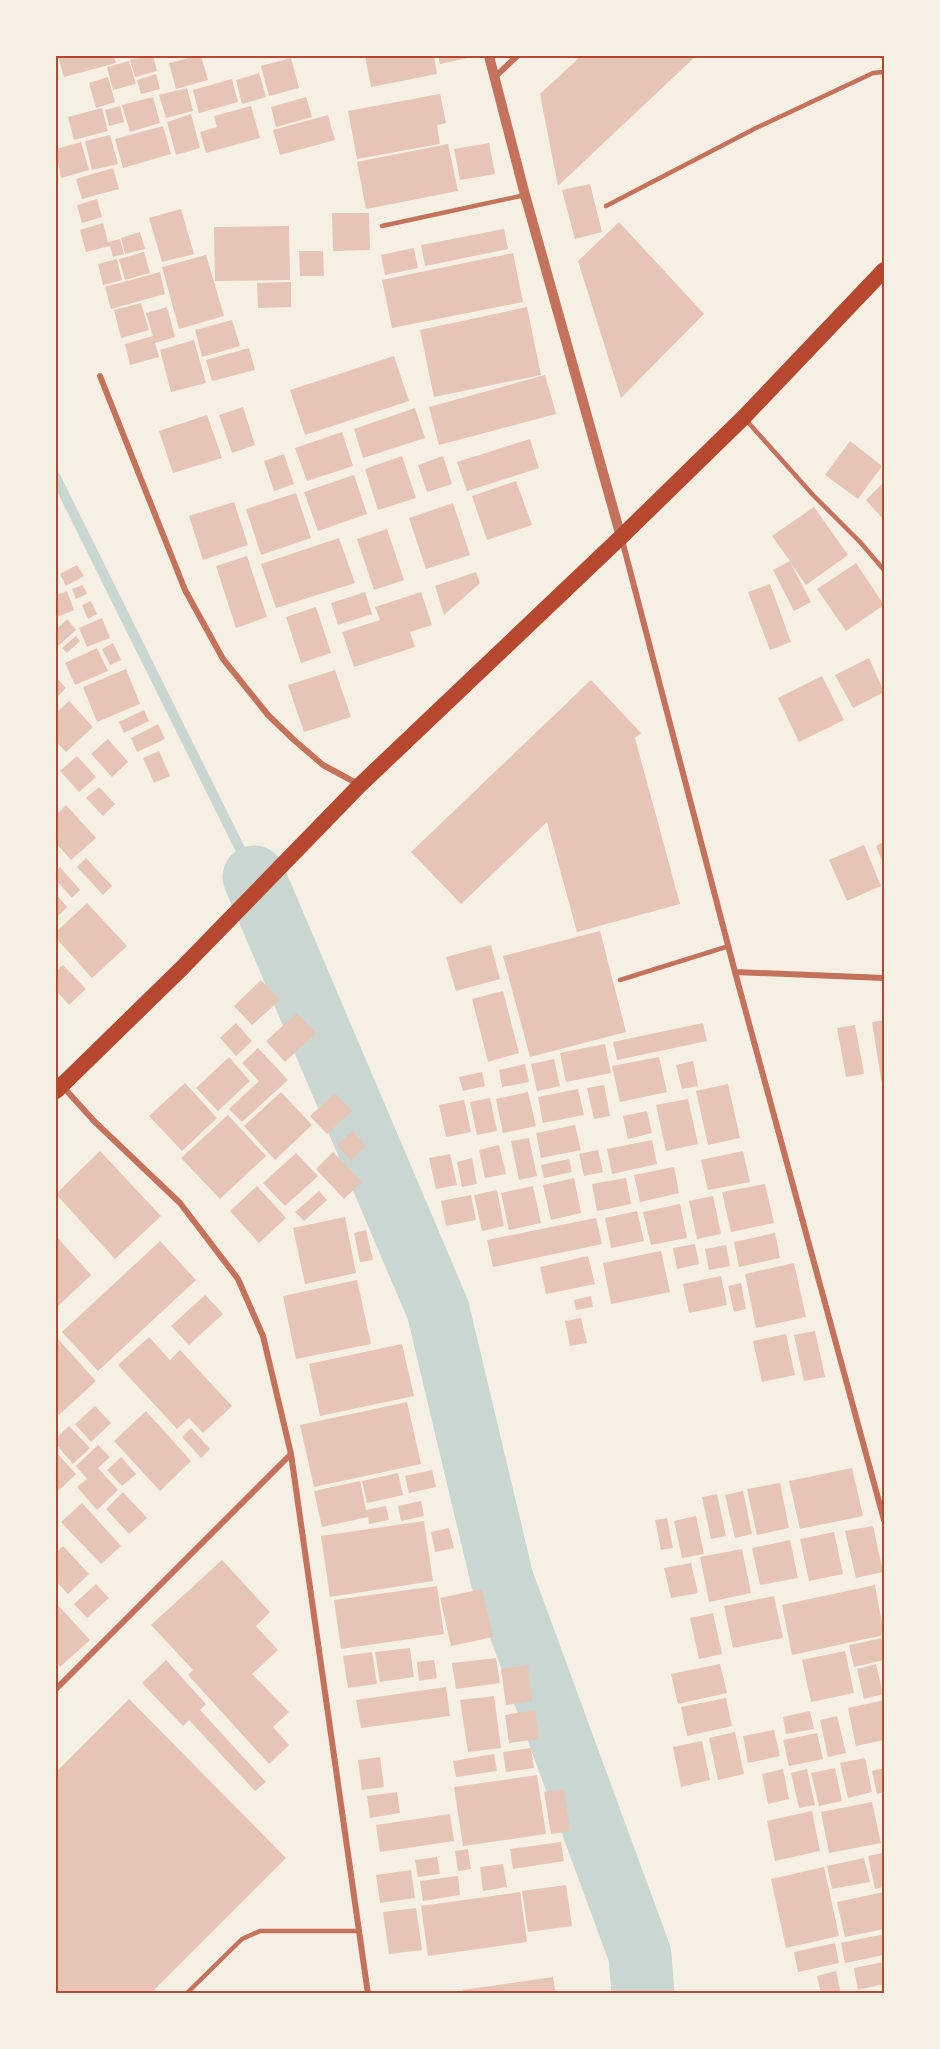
<svg xmlns="http://www.w3.org/2000/svg" width="940" height="2049" font-family="'Nunito Sans',sans-serif">
<rect width="100%" height="100%" fill="#f6efe4"/>
<g fill="none" stroke-linecap="round" stroke-linejoin="round">
<path stroke="#c9d6d2" stroke-width="10" d="M 56,478 L 254,877"/>
<path stroke="#c9d6d2" stroke-width="63" d="M 254,877 L 438,1310 L 502,1579 L 640,1955 L 643,1994"/>
</g>
<path fill="#e6c5b7" d="M 58,56 L 114,56 L 116,63 L 64,77 Z
M 146,56 L 153,56 L 157,71 L 135,77 L 130,60 Z
M 197,56 L 201,56 L 208,80 L 176,89 L 169,63 Z
M 365,56 L 434,56 L 437,74 L 371,87 Z
M 438,56 L 467,56 L 468,58 L 440,64 Z
M 581,56 L 696,56 L 558,186 L 540,94 Z
M 291,58 L 299,88 L 269,96 L 261,66 Z
M 129,61 L 136,84 L 113,90 L 107,67 Z
M 259,73 L 266,97 L 242,104 L 236,80 Z
M 156,74 L 160,89 L 141,94 L 137,80 Z
M 108,77 L 115,102 L 96,108 L 89,83 Z
M 232,79 L 238,102 L 199,113 L 193,90 Z
M 187,88 L 193,111 L 166,118 L 159,95 Z
M 440,94 L 446,123 L 437,125 L 440,144 L 357,159 L 348,111 Z
M 153,97 L 160,123 L 130,132 L 122,105 Z
M 306,97 L 312,117 L 276,127 L 271,107 Z
M 120,106 L 124,122 L 109,126 L 105,110 Z
M 251,106 L 260,138 L 206,153 L 200,132 L 217,127 L 214,116 Z
M 102,108 L 108,131 L 74,140 L 68,117 Z
M 191,114 L 200,148 L 176,155 L 167,122 Z
M 328,115 L 335,140 L 280,155 L 273,130 Z
M 163,126 L 171,154 L 123,168 L 115,139 Z
M 110,135 L 118,164 L 92,170 L 85,141 Z
M 81,142 L 89,170 L 61,178 L 56,149 Z
M 489,143 L 495,174 L 460,180 L 454,149 Z
M 448,144 L 458,191 L 366,209 L 357,162 Z
M 113,168 L 119,189 L 82,199 L 76,179 Z
M 590,184 L 602,232 L 575,239 L 562,190 Z
M 97,199 L 102,217 L 82,223 L 77,205 Z
M 181,209 L 194,254 L 162,262 L 149,218 Z
M 332,213 L 369,213 L 370,250 L 333,251 Z
M 619,222 L 704,314 L 621,398 L 578,261 Z
M 103,223 L 108,242 L 120,239 L 124,254 L 113,257 L 110,246 L 86,252 L 80,230 Z
M 289,226 L 290,280 L 215,281 L 214,227 Z
M 504,229 L 508,249 L 425,266 L 421,245 Z
M 140,232 L 145,249 L 125,254 L 121,238 Z
M 414,248 L 418,268 L 385,275 L 381,255 Z
M 299,251 L 323,251 L 324,276 L 300,276 Z
M 144,252 L 150,273 L 125,280 L 119,259 Z
M 513,253 L 523,302 L 392,328 L 382,280 Z
M 206,255 L 224,316 L 179,329 L 162,267 Z
M 117,259 L 122,280 L 103,285 L 98,264 Z
M 160,272 L 165,294 L 111,309 L 105,287 Z
M 291,282 L 291,307 L 258,308 L 257,283 Z
M 141,303 L 149,330 L 121,338 L 114,310 Z
M 167,307 L 175,337 L 155,343 L 159,357 L 130,365 L 125,344 L 153,336 L 146,313 Z
M 527,307 L 541,375 L 434,397 L 420,330 Z
M 232,320 L 240,346 L 202,357 L 195,330 Z
M 194,340 L 206,383 L 171,392 L 160,350 Z
M 249,348 L 255,370 L 212,381 L 206,360 Z
M 394,356 L 409,401 L 305,435 L 290,390 Z
M 545,375 L 556,414 L 439,445 L 429,407 Z
M 243,407 L 255,445 L 232,453 L 219,415 Z
M 415,408 L 425,438 L 363,458 L 354,429 Z
M 207,415 L 222,458 L 173,473 L 159,431 Z
M 342,432 L 353,466 L 307,481 L 295,448 Z
M 530,439 L 539,468 L 467,491 L 457,462 Z
M 850,441 L 882,466 L 858,499 L 825,475 Z
M 284,454 L 294,484 L 274,491 L 264,461 Z
M 402,456 L 416,498 L 378,510 L 365,469 Z
M 443,456 L 452,484 L 427,492 L 418,465 Z
M 354,475 L 367,514 L 318,531 L 304,492 Z
M 516,481 L 532,525 L 487,540 L 472,496 Z
M 884,482 L 884,520 L 866,500 Z
M 296,493 L 311,538 L 261,555 L 246,509 Z
M 234,502 L 248,545 L 203,560 L 189,516 Z
M 453,503 L 470,555 L 426,569 L 409,518 Z
M 814,507 L 848,555 L 806,585 L 790,562 L 811,602 L 794,611 L 773,570 L 790,561 L 772,536 Z
M 387,529 L 404,580 L 374,590 L 357,539 Z
M 339,538 L 355,583 L 276,608 L 261,564 Z
M 247,556 L 267,617 L 236,628 L 216,566 Z
M 856,563 L 884,605 L 846,631 L 817,589 Z
M 77,565 L 84,576 L 66,586 L 60,574 Z
M 476,572 L 480,583 L 444,615 L 435,586 Z
M 770,584 L 791,642 L 770,650 L 748,592 Z
M 83,585 L 87,594 L 76,599 L 72,589 Z
M 67,591 L 74,610 L 57,617 L 56,595 Z
M 365,592 L 372,614 L 338,625 L 331,603 Z
M 421,592 L 432,625 L 410,632 L 415,647 L 354,667 L 342,632 L 380,620 L 375,607 Z
M 91,601 L 97,614 L 88,619 L 82,605 Z
M 316,607 L 331,653 L 301,663 L 286,617 Z
M 102,618 L 110,638 L 87,647 L 79,628 Z
M 67,619 L 76,630 L 57,647 L 56,645 L 56,630 Z
M 76,636 L 80,641 L 67,653 L 62,648 Z
M 113,643 L 121,660 L 110,665 L 102,649 Z
M 97,648 L 108,671 L 75,685 L 65,663 Z
M 869,658 L 884,692 L 853,708 L 835,675 Z
M 126,669 L 140,704 L 97,722 L 83,687 Z
M 335,670 L 351,717 L 304,732 L 288,685 Z
M 822,676 L 844,720 L 799,742 L 778,698 Z
M 56,677 L 66,688 L 56,698 Z
M 591,680 L 641,733 L 635,738 L 680,904 L 577,932 L 547,822 L 461,904 L 411,852 Z
M 69,701 L 93,727 L 66,752 L 56,741 L 56,713 Z
M 144,710 L 149,721 L 124,733 L 119,722 Z
M 158,724 L 165,739 L 137,752 L 131,738 Z
M 108,739 L 128,762 L 112,777 L 91,754 Z
M 159,751 L 170,776 L 154,783 L 143,758 Z
M 77,756 L 96,777 L 79,792 L 60,771 Z
M 99,787 L 115,804 L 103,816 L 86,798 Z
M 66,805 L 96,838 L 71,860 L 56,843 L 56,815 Z
M 884,842 L 884,866 L 876,846 Z
M 864,845 L 881,886 L 847,901 L 829,860 Z
M 86,858 L 112,886 L 103,895 L 77,867 Z
M 60,867 L 80,890 L 72,898 L 56,880 L 56,871 Z
M 56,894 L 67,907 L 56,918 Z
M 87,903 L 127,946 L 92,978 L 56,938 L 56,932 Z
M 600,931 L 626,1032 L 530,1057 L 503,956 Z
M 491,945 L 500,979 L 456,991 L 446,957 Z
M 63,965 L 86,989 L 69,1005 L 56,990 L 56,971 Z
M 261,980 L 280,1000 L 252,1025 L 234,1006 Z
M 503,991 L 519,1053 L 488,1062 L 472,999 Z
M 297,1013 L 316,1033 L 285,1062 L 266,1041 Z
M 884,1020 L 884,1091 L 883,1091 L 872,1022 Z
M 236,1023 L 252,1041 L 236,1056 L 220,1038 Z
M 703,1023 L 707,1041 L 617,1060 L 613,1042 Z
M 855,1025 L 864,1074 L 846,1077 L 837,1028 Z
M 605,1044 L 611,1073 L 566,1082 L 560,1053 Z
M 258,1048 L 288,1080 L 242,1122 L 229,1109 L 259,1081 L 242,1063 Z
M 229,1057 L 250,1081 L 218,1111 L 196,1088 Z
M 659,1057 L 667,1092 L 620,1102 L 612,1066 Z
M 554,1059 L 560,1086 L 537,1091 L 531,1064 Z
M 693,1061 L 698,1086 L 682,1089 L 676,1065 Z
M 525,1064 L 529,1082 L 502,1087 L 499,1070 Z
M 482,1072 L 485,1086 L 463,1091 L 459,1077 Z
M 185,1083 L 217,1118 L 182,1151 L 149,1116 Z
M 728,1084 L 740,1138 L 708,1145 L 696,1091 Z
M 604,1085 L 610,1116 L 594,1119 L 587,1088 Z
M 578,1089 L 584,1115 L 543,1123 L 538,1097 Z
M 281,1092 L 312,1125 L 275,1160 L 244,1126 Z
M 528,1092 L 536,1126 L 503,1133 L 496,1099 Z
M 335,1093 L 352,1111 L 327,1134 L 310,1116 Z
M 490,1098 L 497,1131 L 477,1135 L 470,1102 Z
M 688,1099 L 698,1144 L 666,1151 L 656,1105 Z
M 464,1100 L 471,1132 L 446,1137 L 439,1105 Z
M 647,1111 L 652,1133 L 628,1139 L 623,1116 Z
M 228,1115 L 266,1156 L 220,1199 L 181,1158 Z
M 575,1125 L 581,1150 L 541,1158 L 536,1133 Z
M 352,1131 L 366,1146 L 351,1160 L 337,1145 Z
M 529,1138 L 537,1176 L 519,1180 L 511,1141 Z
M 652,1140 L 657,1164 L 612,1174 L 607,1149 Z
M 499,1145 L 506,1174 L 485,1178 L 479,1150 Z
M 598,1150 L 603,1172 L 584,1176 L 579,1154 Z
M 100,1151 L 161,1216 L 115,1259 L 56,1194 Z
M 743,1151 L 750,1182 L 708,1190 L 701,1160 Z
M 333,1152 L 362,1182 L 344,1199 L 316,1169 Z
M 296,1153 L 318,1176 L 285,1206 L 263,1183 Z
M 450,1154 L 457,1185 L 436,1189 L 429,1158 Z
M 472,1158 L 477,1184 L 462,1187 L 457,1162 Z
M 569,1159 L 572,1172 L 544,1178 L 541,1165 Z
M 674,1167 L 679,1193 L 640,1202 L 634,1175 Z
M 574,1178 L 581,1213 L 551,1220 L 543,1185 Z
M 626,1178 L 631,1204 L 597,1211 L 592,1184 Z
M 765,1184 L 774,1223 L 731,1232 L 722,1192 Z
M 257,1186 L 286,1218 L 259,1243 L 230,1211 Z
M 533,1186 L 541,1223 L 509,1230 L 501,1193 Z
M 497,1190 L 504,1226 L 482,1231 L 474,1195 Z
M 319,1191 L 327,1200 L 304,1221 L 295,1212 Z
M 471,1195 L 476,1220 L 446,1226 L 441,1201 Z
M 713,1196 L 721,1234 L 697,1239 L 689,1201 Z
M 680,1204 L 687,1238 L 651,1245 L 643,1212 Z
M 637,1211 L 644,1241 L 611,1248 L 605,1218 Z
M 345,1217 L 356,1273 L 305,1284 L 293,1228 Z
M 596,1218 L 602,1244 L 493,1267 L 487,1240 Z
M 366,1230 L 373,1260 L 360,1262 L 354,1233 Z
M 775,1233 L 780,1258 L 739,1267 L 734,1242 Z
M 56,1236 L 91,1275 L 56,1308 Z
M 160,1241 L 196,1280 L 98,1371 L 62,1332 Z
M 695,1244 L 699,1264 L 677,1269 L 673,1248 Z
M 726,1245 L 730,1266 L 709,1270 L 705,1249 Z
M 661,1251 L 670,1292 L 611,1304 L 603,1263 Z
M 588,1256 L 595,1284 L 546,1294 L 540,1267 Z
M 794,1263 L 806,1317 L 756,1328 L 745,1274 Z
M 721,1276 L 727,1305 L 689,1313 L 683,1284 Z
M 357,1280 L 371,1344 L 296,1359 L 283,1296 Z
M 741,1283 L 746,1309 L 734,1312 L 728,1286 Z
M 205,1295 L 223,1314 L 189,1345 L 171,1326 Z
M 591,1296 L 593,1307 L 576,1310 L 574,1300 Z
M 581,1318 L 587,1343 L 570,1346 L 565,1321 Z
M 815,1331 L 825,1377 L 804,1381 L 794,1335 Z
M 786,1334 L 795,1375 L 762,1382 L 753,1341 Z
M 56,1337 L 96,1381 L 59,1415 L 56,1411 Z
M 149,1337 L 170,1360 L 180,1350 L 232,1406 L 203,1433 L 189,1418 L 177,1429 L 118,1365 Z
M 402,1344 L 414,1396 L 320,1416 L 309,1364 Z
M 407,1402 L 421,1464 L 314,1487 L 300,1425 Z
M 95,1406 L 111,1423 L 91,1442 L 75,1424 Z
M 146,1411 L 191,1461 L 160,1491 L 114,1441 Z
M 69,1426 L 90,1448 L 73,1464 L 56,1444 L 56,1438 Z
M 191,1428 L 210,1449 L 201,1458 L 182,1437 Z
M 98,1445 L 110,1457 L 98,1468 L 118,1490 L 97,1510 L 77,1487 L 87,1479 L 76,1466 Z
M 56,1452 L 76,1474 L 56,1493 Z
M 121,1457 L 136,1474 L 122,1486 L 107,1470 Z
M 852,1468 L 863,1516 L 800,1529 L 789,1481 Z
M 432,1470 L 436,1487 L 409,1493 L 405,1476 Z
M 398,1473 L 403,1495 L 367,1503 L 362,1481 Z
M 360,1481 L 366,1510 L 386,1506 L 389,1520 L 369,1524 L 368,1517 L 322,1527 L 314,1491 Z
M 780,1483 L 789,1528 L 757,1535 L 747,1489 Z
M 743,1491 L 752,1534 L 735,1538 L 725,1495 Z
M 123,1492 L 147,1518 L 129,1534 L 106,1509 Z
M 717,1494 L 726,1536 L 711,1539 L 702,1497 Z
M 421,1501 L 424,1516 L 401,1521 L 398,1506 Z
M 82,1503 L 121,1546 L 101,1564 L 61,1522 Z
M 696,1516 L 704,1554 L 682,1558 L 674,1521 Z
M 667,1518 L 673,1548 L 661,1550 L 655,1520 Z
M 424,1521 L 433,1581 L 330,1597 L 321,1536 Z
M 873,1526 L 883,1572 L 856,1578 L 845,1531 Z
M 449,1528 L 454,1548 L 435,1552 L 431,1532 Z
M 834,1532 L 843,1574 L 809,1581 L 800,1539 Z
M 790,1540 L 798,1578 L 760,1585 L 752,1548 Z
M 63,1546 L 89,1574 L 68,1594 L 56,1581 L 56,1553 Z
M 742,1549 L 751,1593 L 709,1602 L 700,1557 Z
M 222,1560 L 270,1612 L 256,1626 L 278,1650 L 252,1674 L 289,1712 L 273,1727 L 289,1745 L 269,1764 L 188,1675 L 193,1670 L 151,1625 Z
M 691,1563 L 698,1593 L 671,1598 L 664,1568 Z
M 96,1584 L 109,1598 L 87,1618 L 74,1604 Z
M 875,1585 L 884,1635 L 792,1655 L 782,1605 Z
M 437,1586 L 444,1634 L 341,1649 L 334,1600 Z
M 482,1589 L 493,1637 L 451,1646 L 440,1598 Z
M 774,1596 L 783,1638 L 733,1648 L 724,1606 Z
M 56,1603 L 90,1640 L 60,1667 L 56,1662 Z
M 713,1613 L 722,1654 L 699,1659 L 690,1618 Z
M 883,1638 L 884,1660 L 854,1667 L 849,1645 Z
M 410,1648 L 414,1677 L 380,1682 L 375,1652 Z
M 845,1651 L 854,1693 L 811,1702 L 802,1660 Z
M 372,1652 L 377,1684 L 348,1688 L 343,1656 Z
M 496,1658 L 500,1683 L 456,1689 L 452,1663 Z
M 166,1660 L 206,1704 L 200,1710 L 266,1782 L 255,1791 L 189,1720 L 183,1726 L 142,1683 Z
M 434,1660 L 437,1678 L 419,1681 L 417,1662 Z
M 720,1664 L 727,1693 L 678,1704 L 671,1674 Z
M 876,1664 L 883,1694 L 864,1699 L 857,1669 Z
M 528,1665 L 532,1701 L 506,1705 L 501,1669 Z
M 446,1687 L 450,1716 L 361,1728 L 356,1700 Z
M 494,1696 L 501,1748 L 468,1752 L 460,1700 Z
M 726,1698 L 732,1726 L 687,1736 L 681,1707 Z
M 129,1699 L 286,1858 L 150,1994 L 56,1994 L 56,1772 Z
M 884,1700 L 884,1740 L 856,1746 L 848,1708 Z
M 535,1710 L 539,1739 L 509,1743 L 505,1715 Z
M 810,1711 L 814,1729 L 786,1734 L 783,1717 Z
M 837,1716 L 846,1753 L 828,1757 L 820,1720 Z
M 774,1730 L 780,1756 L 748,1763 L 743,1736 Z
M 735,1732 L 744,1774 L 718,1780 L 709,1738 Z
M 817,1733 L 823,1759 L 789,1766 L 783,1740 Z
M 702,1741 L 710,1780 L 681,1787 L 673,1747 Z
M 531,1748 L 534,1768 L 506,1772 L 503,1752 Z
M 494,1754 L 497,1771 L 456,1777 L 453,1761 Z
M 380,1757 L 384,1787 L 362,1790 L 358,1760 Z
M 865,1758 L 872,1792 L 848,1798 L 840,1763 Z
M 835,1768 L 842,1801 L 819,1806 L 811,1773 Z
M 884,1768 L 884,1792 L 877,1794 L 872,1771 Z
M 783,1769 L 789,1799 L 768,1804 L 762,1774 Z
M 807,1769 L 815,1805 L 799,1808 L 791,1773 Z
M 537,1775 L 546,1834 L 463,1846 L 454,1787 Z
M 564,1789 L 570,1831 L 551,1834 L 544,1792 Z
M 397,1792 L 400,1813 L 370,1818 L 367,1796 Z
M 872,1802 L 881,1843 L 829,1853 L 821,1812 Z
M 812,1811 L 820,1851 L 775,1861 L 767,1821 Z
M 450,1814 L 454,1841 L 380,1852 L 376,1825 Z
M 561,1842 L 564,1861 L 513,1869 L 510,1849 Z
M 468,1849 L 471,1869 L 458,1871 L 455,1851 Z
M 883,1853 L 884,1887 L 875,1889 L 868,1856 Z
M 437,1857 L 440,1874 L 418,1877 L 415,1860 Z
M 864,1858 L 870,1882 L 832,1889 L 827,1866 Z
M 503,1864 L 507,1887 L 483,1891 L 480,1867 Z
M 824,1867 L 839,1936 L 786,1948 L 771,1879 Z
M 411,1870 L 415,1898 L 380,1903 L 376,1875 Z
M 458,1876 L 460,1895 L 423,1901 L 420,1881 Z
M 566,1885 L 572,1926 L 528,1932 L 522,1891 Z
M 520,1892 L 527,1942 L 428,1956 L 421,1906 Z
M 884,1892 L 884,1929 L 845,1937 L 837,1902 Z
M 416,1908 L 422,1950 L 389,1954 L 383,1912 Z
M 884,1934 L 884,1955 L 845,1963 L 841,1943 Z
M 835,1943 L 839,1963 L 798,1972 L 794,1952 Z
M 884,1962 L 884,1984 L 858,1990 L 854,1968 Z
M 836,1971 L 841,1994 L 821,1994 L 817,1976 Z
M 553,1977 L 556,1994 L 463,1994 L 462,1990 Z"/>
<g fill="none" stroke-linecap="round" stroke-linejoin="round">
<path stroke="#c5725c" stroke-width="4.5" d="M 606,206 L 756,128 L 873,73 L 884,72
M 382,226 L 525,195
M 746,420 L 813,495 L 860,542 L 884,570
M 620,980 L 729,946
M 186,1994 L 242,1939 L 260,1931 L 359,1931"/>
<path stroke="#c5725c" stroke-width="6" d="M 495,77 L 517,56
M 100,376 L 185,590 L 223,659 L 268,715 L 294,740 L 323,765 L 360,785
M 622,540 L 735,972 L 884,1520
M 735,972 L 884,978
M 56,1079 L 94,1121 L 180,1203 L 238,1279 L 263,1336 L 291,1454 L 368,1994
M 56,1689 L 291,1454"/>
<path stroke="#c5725c" stroke-width="10" d="M 489,56 L 525,195 L 621,537"/>
<path stroke="#b5482f" stroke-width="16" d="M 56,1091 L 182,968 L 360,785 L 621,537 L 744,417 L 884,270"/>
</g>
<rect width="940" height="2049" fill="none" stroke="#f6efe4" stroke-width="114"/>
<rect x="57" y="57" width="826" height="1935" fill="none" stroke="#b5482f" stroke-width="2"/>
</svg>
